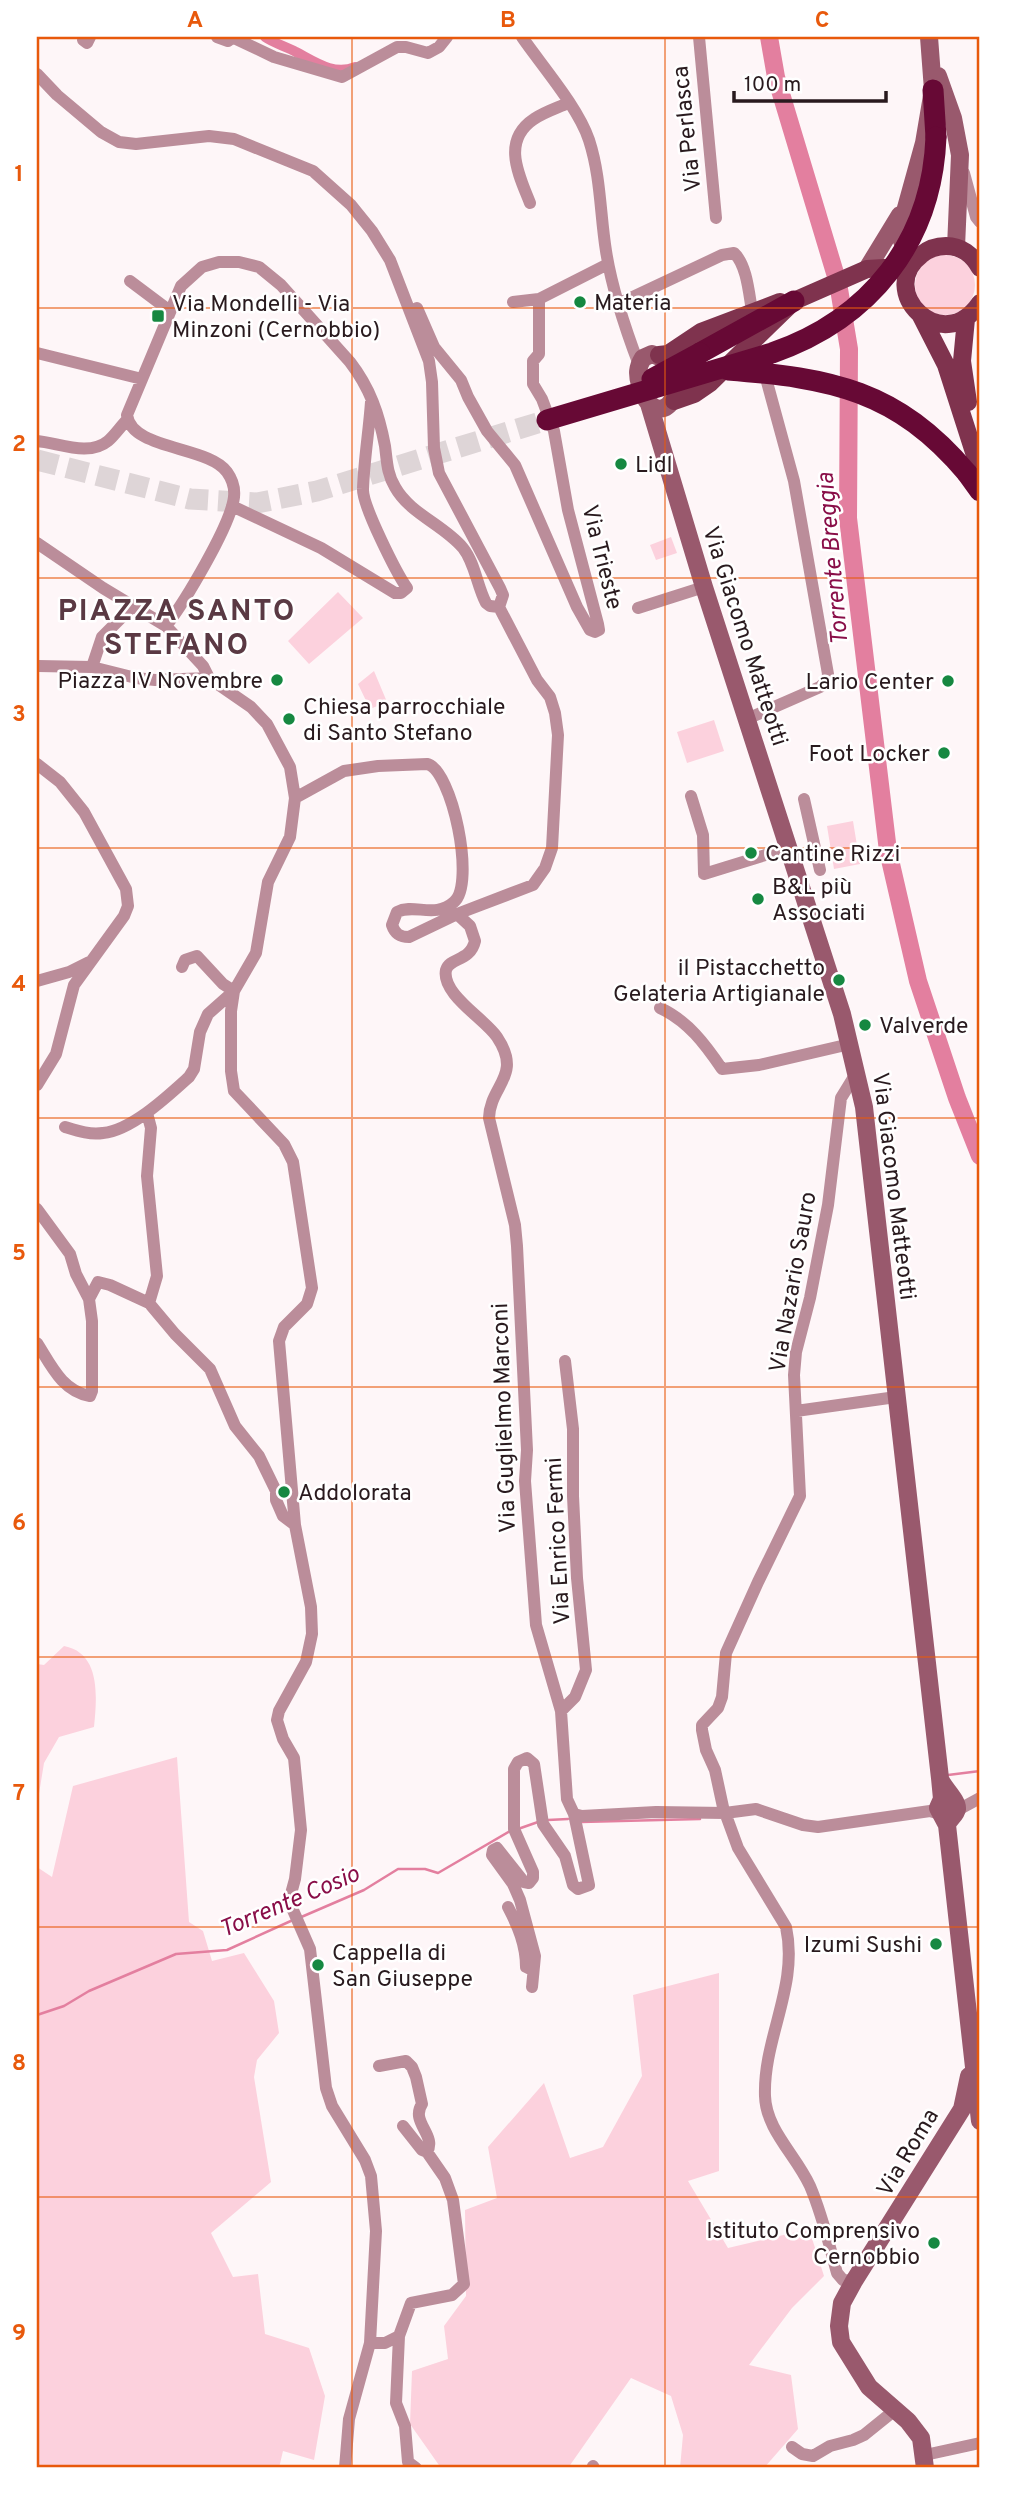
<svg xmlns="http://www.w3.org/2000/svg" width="1017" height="2505" font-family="Overpass,sans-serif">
<rect width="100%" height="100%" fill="#fef6f8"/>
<path fill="#fcd1dd" d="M915 285a30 30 0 1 1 60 0a30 30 0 1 1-60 0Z
M 671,537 L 677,553 L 656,560 L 650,545 Z
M 338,592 L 363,618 L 309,664 L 288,641 Z
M 374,671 L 387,702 L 370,709 L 358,684 Z
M 714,720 L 724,751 L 687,763 L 677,732 Z
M 853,821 L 860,864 L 834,869 L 827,826 Z
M 64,1646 C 101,1653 97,1697 94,1727 L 59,1737 L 44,1763 L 37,1806 L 37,1664 L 44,1665 Z
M 177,1757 L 189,1922 L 203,1931 L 212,1961 L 244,1953 L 274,2001 L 279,2033 L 257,2060 L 254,2077 L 271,2182 L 211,2233 L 233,2277 L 258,2274 L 265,2334 L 309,2348 L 325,2396 L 314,2460 L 283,2451 L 279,2468 L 37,2468 L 37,1867 L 52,1877 L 73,1786 Z
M 719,1973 L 719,2171 L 688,2181 L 728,2248 L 809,2229 L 824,2276 L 792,2308 L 749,2365 L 791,2375 L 798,2429 L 764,2468 L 680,2468 L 683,2435 L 671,2396 L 631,2378 L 568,2468 L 441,2468 L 410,2424 L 412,2371 L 448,2359 L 444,2326 L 466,2296 L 465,2210 L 497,2198 L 488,2147 L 544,2083 L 570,2158 L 603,2147 L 642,2076 L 633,1995 Z"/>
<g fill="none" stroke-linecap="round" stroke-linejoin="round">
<path stroke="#e37f9f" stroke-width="2.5" d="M 948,1775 L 980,1771
M 548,1820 L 568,1819
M 581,1822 L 700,1819
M 518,1829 L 538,1822
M 299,1918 L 364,1890 L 398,1869 L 425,1869 L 438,1873 L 510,1831
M 37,2015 L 64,2006 L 89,1991 L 176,1954 L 227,1950 L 293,1920"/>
<path stroke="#e37f9f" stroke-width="10" d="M 265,37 C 275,44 286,46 296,52 C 315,62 334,76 355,67"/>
<path stroke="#e37f9f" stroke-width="18" d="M 769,37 L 776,77 L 838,283 L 849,349 L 848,518 L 888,851 L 918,981 L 957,1098 L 980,1156"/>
<path stroke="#ded5d7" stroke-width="21" stroke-dasharray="21 10" stroke-linecap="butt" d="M 37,460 L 190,499 L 257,503 L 317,491 L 547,420"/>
<path stroke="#bb8d9a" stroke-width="12" d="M 217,37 L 228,41 L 233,37
M 232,37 L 274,57 L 342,77 L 397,47 L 406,47 L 428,53 L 439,47 L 447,37
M 522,37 C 542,66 578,107 589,140 C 601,177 600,214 606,251 C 612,290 625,328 639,365
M 699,37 L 716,218
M 83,40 L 87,43 L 90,37
M 37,74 L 57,95 L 101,132 L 119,142 L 136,144 L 209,136 L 234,139 L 313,171 L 351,205 L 372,231 L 390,260 L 429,361 L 432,382 L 434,448 L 439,473 L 500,588 L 503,595 L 499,607
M 964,173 L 976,217 L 980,222
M 530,203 C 519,175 501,141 534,119 C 544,112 557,108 568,103
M 130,281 L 170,311
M 513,302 L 539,299 L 608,264
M 618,304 L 722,255 L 734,253 C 747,265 749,294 752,311
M 417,308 L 434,347 L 461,380 L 468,397 L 487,431 L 515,465 L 577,607 L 590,630 L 595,632 L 599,630 L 598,624 L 568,510 L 554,431 L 542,399 L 533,384 L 533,361 L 539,354 L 539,299
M 37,353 L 142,379
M 37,441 C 59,443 89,457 108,441 C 115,435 120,427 127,420
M 232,506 L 321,548 L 395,593 L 401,593 L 407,588 C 397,574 362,505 363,489 C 364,460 369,431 371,402
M 37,543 L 103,588 L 166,626 L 203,666 L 209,678 L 251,707 L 267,724 L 290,767 L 295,798 L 290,837 L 268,882 L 256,953 L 234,991 L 208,1014 L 200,1032 L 194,1069 L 189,1077 C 168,1096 132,1130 103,1133 C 90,1135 78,1131 65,1127
M 638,608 L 704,587
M 166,626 C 184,603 231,525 234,497 C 235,488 232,479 227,472 C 209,446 131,450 127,415 L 181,286 L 202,267 L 219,262 L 239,262 L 259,267 L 281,285 L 350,362 C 370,388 379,414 385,446 C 387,461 387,474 395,487 C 410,514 444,525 463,548 C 475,563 477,586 486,603 L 490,606 L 499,607
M 38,666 L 92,667 L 136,678 L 155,680 L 209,678
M 92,667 L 102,637 L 132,607
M 747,719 L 820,687 L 827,680 L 828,674 L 794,481 L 764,371
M 37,764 L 60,782 L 84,812 L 126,889 L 128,906 L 124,916 L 74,985 L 56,1054 L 37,1085
M 691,796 L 703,835 L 704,874 L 788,848
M 295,798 L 344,771 L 378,766 L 427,764 C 452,769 476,884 454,902 C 435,919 414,903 397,912 L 392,925 C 395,934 400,937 409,937 L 457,914 L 533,885 L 545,868 L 552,848 L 558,735 L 555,713 L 550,697 L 537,680 L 499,607
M 804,799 L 820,870
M 457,914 L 470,926 L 475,941 C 470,962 450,957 446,970 C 441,994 485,1019 497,1037 C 523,1076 490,1085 489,1118 L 515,1225 L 517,1246 L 527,1450 L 525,1481 L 536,1625 L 561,1711 L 567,1799 L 574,1814 L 582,1816 L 656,1812 L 725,1813 L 756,1809 L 803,1825 L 818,1827 L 930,1811 L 940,1814
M 182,967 L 185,960 L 197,956 L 223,984 L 234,991
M 37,981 L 69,972 L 89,962
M 234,991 L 231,1011 L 231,1071 L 234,1091 L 284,1144 L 293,1162 L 312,1288 L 307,1304 L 284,1327 L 279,1341 L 295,1525 L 311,1607 L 312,1634 L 306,1662 L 279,1711 L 277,1720 L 283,1739 L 294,1758 L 301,1830 L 295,1879 L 289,1901 L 310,1949 L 326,2088 L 332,2106 L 365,2160 L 371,2176 L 376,2231 L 370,2343 L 349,2419 L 345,2468
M 660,1008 C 688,1021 705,1044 722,1069 L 759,1065 L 850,1044
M 147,1113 L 151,1128 L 147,1176 L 157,1276 L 149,1303 L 175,1334 L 210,1369 L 235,1426 L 259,1456 L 276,1491 L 276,1500 L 283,1516 L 295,1525
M 37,1209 L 70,1254 L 76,1274 L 89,1299 L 92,1321 L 92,1391 L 90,1396 C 62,1391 51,1365 37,1343
M 89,1299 L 98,1282 L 110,1285 L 149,1303
M 796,1411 L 896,1397
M 561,1711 L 575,1697 L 586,1670 L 577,1578 L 573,1496 L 573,1429 L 565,1361
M 956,1811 L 980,1798
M 508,1907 C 518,1926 526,1945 526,1967 L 532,1970
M 532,1987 L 535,1956 L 520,1900 L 513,1884 L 492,1855 L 493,1850 L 497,1848 L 524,1882 L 529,1883 L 533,1878 L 533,1872 L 514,1829 L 514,1769 L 518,1762 L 527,1758 L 534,1764 L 543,1824 L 565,1856 L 573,1885 L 578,1889 L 589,1885 L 574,1814
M 379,2066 L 406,2061 L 412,2067 L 416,2077 L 422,2104 C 410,2122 437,2135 427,2152
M 854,2281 L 843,2280 L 837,2273 C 829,2244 822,2214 810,2186 C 796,2155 766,2130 765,2096 C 763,2038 799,1986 786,1927 L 738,1848 L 723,1807 L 715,1770 L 706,1750 L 702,1730 L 702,1725 L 718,1708 L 722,1697 L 726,1653 L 758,1582 L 800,1496 L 794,1375 L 796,1352 L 810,1298 L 828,1205 L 841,1098 L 857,1072
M 399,2336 L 396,2403 L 405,2426 L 408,2462 L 416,2468
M 370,2343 L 385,2343 L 399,2336 L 411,2303 L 452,2295 L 464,2284 L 453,2200 L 445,2178 L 427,2152 L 422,2150 L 403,2126
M 792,2447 L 802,2454 L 813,2456 L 830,2446 L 853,2440 L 864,2435 L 895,2410
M 925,2455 L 980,2443
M 593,2466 L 594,2468"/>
<path stroke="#99596d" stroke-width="18" d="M 938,76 L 953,118 L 960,155 L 956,247
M 907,255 L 901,238 L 901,226 L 924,143 L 933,90 L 929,37
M 867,269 L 900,215
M 652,354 L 664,359 C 695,396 654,435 640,385 C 637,374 637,368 643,358 Z
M 649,404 L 704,587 L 842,1014 L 864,1107 L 940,1778 L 942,1799 L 938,1808 L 947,1825 L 980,2121
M 941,1781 C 945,1789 958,1801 957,1809 C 956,1815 949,1819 947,1825
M 925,2468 L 921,2438 L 908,2421 L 869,2387 L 841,2342 L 839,2326 L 842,2303 L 854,2281 L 962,2109 L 969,2076"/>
<path stroke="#7f334e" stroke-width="18" d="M 980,268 C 973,255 961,246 946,246 C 937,246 928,249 921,255 C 875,290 942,359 980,303
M 921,316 L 946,365 L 980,471
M 966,319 L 962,361 L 968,402
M 659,355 L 668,354 L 701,332 L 780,302
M 674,401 L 694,394 L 710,383 L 794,301 L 867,269 L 901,267 L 912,264"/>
<path stroke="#670935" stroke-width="21" d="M 933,90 L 936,137
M 700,353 L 794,301
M 967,473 L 980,491"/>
<path stroke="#670935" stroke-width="21" d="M 728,370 C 831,378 897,390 967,473
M 652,379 L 700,353
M 547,420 L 772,353 C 870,319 932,242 936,137"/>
</g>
<path fill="none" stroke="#e8590c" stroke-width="2" stroke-opacity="0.55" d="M 352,37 L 352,2468M 665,37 L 665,2468M 37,308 L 980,308M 37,578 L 980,578M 37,848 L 980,848M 37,1118 L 980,1118M 37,1387 L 980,1387M 37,1657 L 980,1657M 37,1927 L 980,1927M 37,2197 L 980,2197"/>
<g fill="#168841" stroke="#fff" stroke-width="2.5">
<circle cx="580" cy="302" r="7"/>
<rect x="151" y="309" width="14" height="14" rx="3.5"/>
<circle cx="621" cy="464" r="7"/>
<circle cx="277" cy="680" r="7"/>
<circle cx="948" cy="681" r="7"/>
<circle cx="289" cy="719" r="7"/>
<circle cx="944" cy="753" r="7"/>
<circle cx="751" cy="853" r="7"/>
<circle cx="758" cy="899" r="7"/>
<circle cx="839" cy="980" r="7"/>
<circle cx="865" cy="1025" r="7"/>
<circle cx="284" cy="1492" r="7"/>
<circle cx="936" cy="1944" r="7"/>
<circle cx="318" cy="1965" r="7"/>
<circle cx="934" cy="2243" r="7"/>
</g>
<g text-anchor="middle" stroke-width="5" stroke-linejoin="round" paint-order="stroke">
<g font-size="23" fill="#291a1e" stroke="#fff">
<text transform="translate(686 129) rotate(-96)" y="8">Via Perlasca</text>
<text transform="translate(603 557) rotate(76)" y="8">Via Trieste</text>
<text transform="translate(746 636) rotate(72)" y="8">Via Giacomo Matteotti</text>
<text transform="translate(895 1186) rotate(83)" y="8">Via Giacomo Matteotti</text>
<text transform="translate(792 1282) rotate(-80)" y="8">Via Nazario Sauro</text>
<text transform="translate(503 1418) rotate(-92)" y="8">Via Guglielmo Marconi</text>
<text transform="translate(557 1541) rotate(-93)" y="8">Via Enrico Fermi</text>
<text transform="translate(907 2152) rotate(-59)" y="8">Via Roma</text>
</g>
<g font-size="23" fill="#291a1e" stroke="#fff" text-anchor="start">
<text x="594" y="310">Materia</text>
<text x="172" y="311">Via Mondelli - Via<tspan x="172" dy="26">Minzoni (Cernobbio)</tspan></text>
<text x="635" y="472">Lidl</text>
<text x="263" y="688" text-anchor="end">Piazza IV Novembre</text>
<text x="934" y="689" text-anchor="end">Lario Center</text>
<text x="303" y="714">Chiesa parrocchiale<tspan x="303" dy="26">di Santo Stefano</tspan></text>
<text x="930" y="761" text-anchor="end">Foot Locker</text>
<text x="765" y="861">Cantine Rizzi</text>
<text x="772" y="894">B&amp;L più<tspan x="772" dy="26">Associati</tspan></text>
<text x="825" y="975" text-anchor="end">il Pistacchetto<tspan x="825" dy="26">Gelateria Artigianale</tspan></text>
<text x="879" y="1033">Valverde</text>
<text x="298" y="1500">Addolorata</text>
<text x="922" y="1952" text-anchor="end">Izumi Sushi</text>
<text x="332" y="1960">Cappella di<tspan x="332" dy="26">San Giuseppe</tspan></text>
<text x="920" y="2238" text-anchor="end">Istituto Comprensivo<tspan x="920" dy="26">Cernobbio</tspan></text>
</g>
<g font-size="24" font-style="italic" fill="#890e48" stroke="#fff">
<text transform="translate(832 559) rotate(-95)" y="8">Torrente Breggia</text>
<text transform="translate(289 1901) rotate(-23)" y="8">Torrente Cosio</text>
</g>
<g font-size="30" font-weight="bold" letter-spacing="2" fill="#5a3943" stroke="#fff">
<text x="177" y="620">PIAZZA SANTO<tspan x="177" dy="34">STEFANO</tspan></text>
</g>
</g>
<rect width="1017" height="2505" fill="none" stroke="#ffffff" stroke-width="77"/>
<path d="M734 91v10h152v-10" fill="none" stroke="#291a1e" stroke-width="3.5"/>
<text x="744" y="91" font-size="21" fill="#291a1e" stroke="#ffffff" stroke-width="5" paint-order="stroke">100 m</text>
<rect x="38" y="38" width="940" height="2428" fill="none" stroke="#e8590c" stroke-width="2.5"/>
<g font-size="23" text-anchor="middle" font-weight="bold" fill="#e8590c">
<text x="195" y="27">A</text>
<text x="508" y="27">B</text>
<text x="822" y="27">C</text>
<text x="19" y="181">1</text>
<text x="19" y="451">2</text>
<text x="19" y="721">3</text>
<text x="19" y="991">4</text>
<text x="19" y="1260">5</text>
<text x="19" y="1530">6</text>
<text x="19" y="1800">7</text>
<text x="19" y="2070">8</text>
<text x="19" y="2340">9</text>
</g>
</svg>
